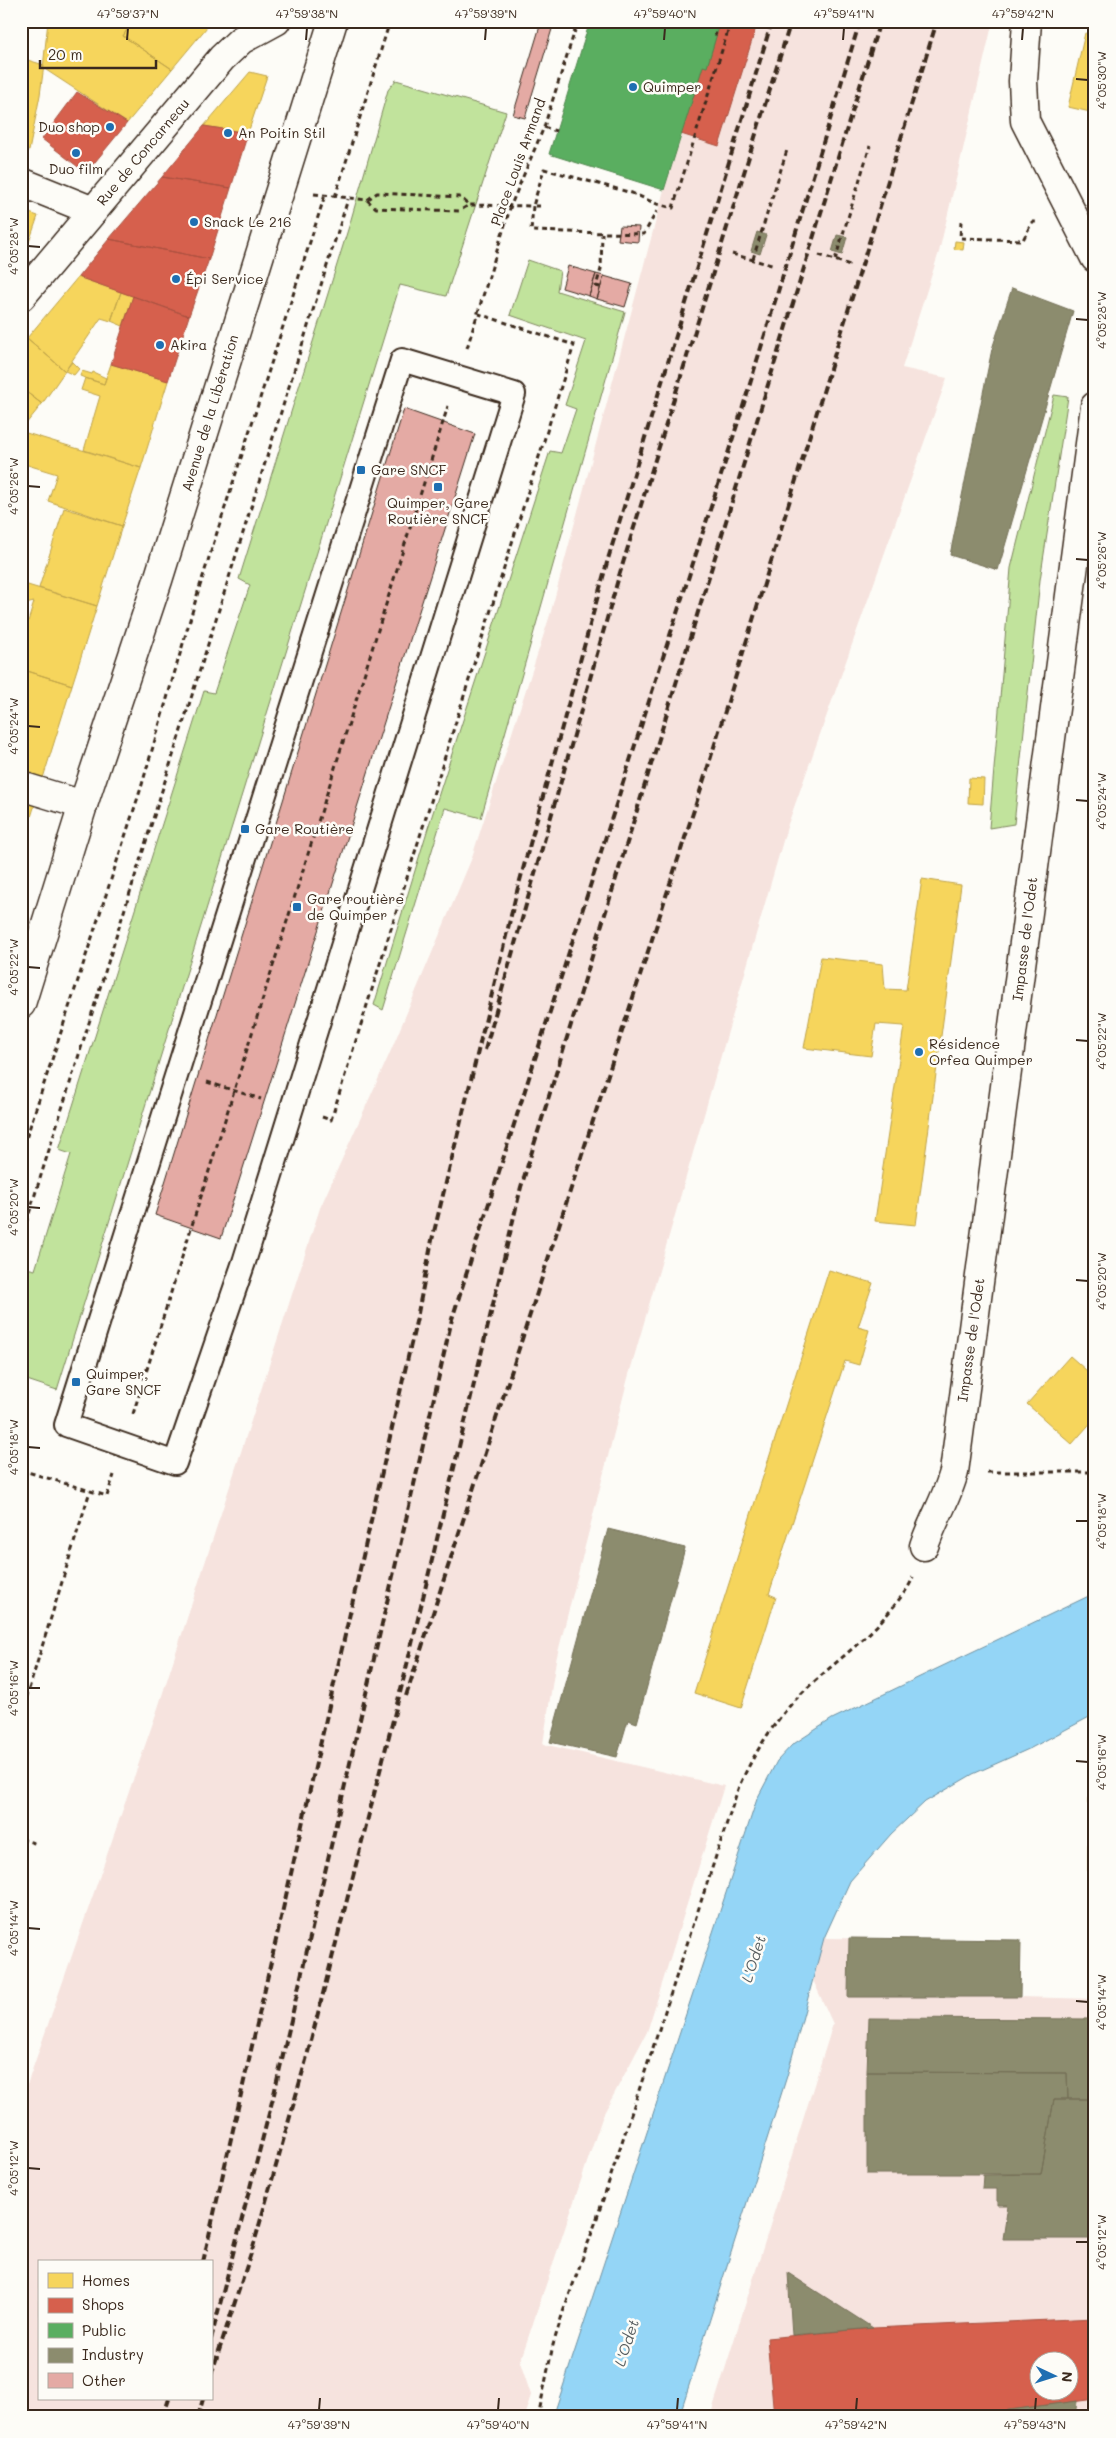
<svg xmlns="http://www.w3.org/2000/svg" width="1116" height="2438" font-family="Mali,sans-serif">
<rect width="100%" height="100%" fill="#fdfcf7"/>
<filter id="ink" filterUnits="userSpaceOnUse"><feTurbulence type="fractalNoise" baseFrequency=".02" numOctaves="2"/><feDisplacementMap in="SourceGraphic" scale="10" xChannelSelector="R" yChannelSelector="G"/><feConvolveMatrix kernelMatrix="1 2 1 2 8 2 1 2 1" color-interpolation-filters="sRGB"/></filter>
<g filter="url(#ink)">
<path fill="#f6e3de" fill-rule="evenodd" d="M 717,21 L 993,21 L 939,252 L 902,368 L 947,378 L 787,827 L 628,1378 L 556,1660 L 543,1744 L 724,1786 L 647,2032 L 603,2115 L 520,2362 L 531,2395 L 524,2417 L 21,2417 L 21,2102 L 156,1714 L 320,1208 L 389,1055 L 471,860 L 550,615 L 664,190 ZM 39,2262 L 211,2262 L 211,2399 L 39,2399 Z
M 824,1938 L 1021,1940 L 1020,1997 L 1095,1999 L 1095,2417 L 710,2417 L 833,2024 L 812,1978 ZM 1038,2360 L 1068,2360 L 1068,2390 L 1038,2390 Z"/>
<path fill="#c1e39c" stroke="#7e865d" d="M 396,80 L 506,112 L 446,296 L 400,285 L 57,1390 L 21,1378 L 21,1270 L 22,1267 L 35,1270 L 71,1154 L 59,1150 L 204,691 L 214,693 L 250,585 L 239,579 L 350,223 L 388,90 Z
M 528,260 L 560,271 L 557,291 L 625,312 L 481,818 L 445,808 L 383,1010 L 374,1005 L 428,828 L 550,451 L 561,453 L 576,409 L 565,405 L 586,341 L 510,315 Z
M 1054,395 L 1068,397 L 1040,580 L 1014,824 L 989,828 L 1011,568 Z"/>
<path fill="#94d5f6" stroke="#7091a0" d="M 1095,1593 L 1095,1714 L 1031,1748 L 973,1774 L 925,1802 L 891,1834 L 850,1881 L 824,1938 L 787,2076 L 679,2417 L 553,2417 L 757,1799 L 777,1761 L 792,1745 L 832,1719 Z"/>
<path fill="#f6d55c" stroke="#bea249" d="M 48,21 L 133,21 L 123,36 L 172,69 L 127,123 L 43,68 Z
M 133,21 L 212,21 L 172,69 L 123,36 Z
M 1085,33 L 1095,35 L 1095,113 L 1068,107 Z
M 21,58 L 44,65 L 40,95 L 29,151 L 21,147 Z
M 250,72 L 267,76 L 248,133 L 204,126 Z
M 21,210 L 38,216 L 29,242 L 21,239 Z
M 955,241 L 964,242 L 963,250 L 954,249 Z
M 78,277 L 121,292 L 111,321 L 101,318 L 65,371 L 27,338 Z
M 121,292 L 133,296 L 123,326 L 111,321 Z
M 27,338 L 65,371 L 42,404 L 21,388 L 21,345 Z
M 72,362 L 79,369 L 74,375 L 65,371 Z
M 111,364 L 168,381 L 141,468 L 84,450 L 100,396 L 81,390 L 85,378 L 104,384 Z
M 82,371 L 92,374 L 93,372 L 106,378 L 104,384 L 85,378 L 80,376 Z
M 21,388 L 42,404 L 21,430 Z
M 23,432 L 141,468 L 122,526 L 48,501 L 57,474 L 21,463 Z
M 64,508 L 122,526 L 97,606 L 39,588 Z
M 21,583 L 97,606 L 72,685 L 21,669 L 21,644 L 34,602 L 21,605 Z
M 21,669 L 72,685 L 43,778 L 21,771 Z
M 969,778 L 984,779 L 983,804 L 968,803 Z
M 21,796 L 36,801 L 21,849 Z
M 922,879 L 961,885 L 916,1225 L 875,1221 L 904,1026 L 876,1024 L 871,1056 L 804,1048 L 821,957 L 883,964 L 885,989 L 906,990 Z
M 829,1270 L 873,1283 L 858,1327 L 869,1330 L 859,1365 L 845,1361 L 769,1594 L 776,1597 L 741,1708 L 694,1693 Z
M 1070,1356 L 1095,1378 L 1095,1418 L 1072,1444 L 1027,1404 Z
M 1089,1798 L 1095,1798 L 1095,1855 L 1088,1855 Z
M 1088,1855 L 1095,1855 L 1095,1936 L 1092,1936 L 1093,1875 L 1088,1875 Z"/>
<path fill="#d6604d" stroke="#a8503f" fill-rule="evenodd" d="M 717,21 L 758,21 L 719,146 L 681,134 L 703,66 L 707,67 L 718,30 L 714,29 Z
M 77,92 L 127,123 L 86,173 L 42,139 Z
M 204,126 L 248,133 L 231,188 L 162,177 Z
M 162,177 L 231,188 L 209,259 L 109,239 Z
M 109,239 L 209,259 L 189,316 L 78,277 Z
M 133,296 L 189,316 L 168,381 L 111,364 Z
M 1095,2318 L 1095,2399 L 957,2417 L 774,2417 L 767,2338 L 873,2328 ZM 1038,2360 L 1068,2360 L 1068,2390 L 1038,2390 Z"/>
<path fill="#5aae61" stroke="#51864d" d="M 590,21 L 717,21 L 714,29 L 718,30 L 707,67 L 703,66 L 664,190 L 549,154 Z"/>
<path fill="#8c8c6e" stroke="#746f56" d="M 757,232 L 766,235 L 760,254 L 751,251 Z
M 837,235 L 847,237 L 842,255 L 832,252 Z
M 1012,288 L 1073,311 L 998,570 L 950,555 L 992,349 Z
M 608,1529 L 685,1548 L 637,1723 L 628,1720 L 617,1757 L 550,1742 Z
M 849,1938 L 1021,1940 L 1020,1997 L 848,1997 Z
M 869,2018 L 1095,2019 L 1095,2099 L 1068,2099 L 1067,2073 L 867,2072 Z
M 867,2072 L 1067,2073 L 1068,2099 L 1054,2099 L 1041,2174 L 867,2174 Z
M 1054,2099 L 1095,2099 L 1095,2239 L 1003,2239 L 1008,2205 L 997,2205 L 997,2189 L 982,2189 L 983,2175 L 1041,2174 Z
M 788,2273 L 873,2328 L 792,2335 Z
M 1077,2401 L 1075,2417 L 957,2417 Z"/>
<path fill="#e4aaa4" stroke="#3b2a1e" d="M 540,26 L 552,29 L 525,118 L 513,115 Z
M 620,226 L 639,227 L 638,242 L 618,240 Z
M 568,266 L 596,274 L 589,296 L 562,288 Z
M 596,274 L 604,276 L 597,299 L 589,296 Z
M 604,276 L 632,284 L 625,307 L 597,299 Z
M 404,409 L 475,434 L 221,1238 L 155,1215 Z"/>
<g fill="none" stroke-linecap="round" stroke-linejoin="round">
<defs>
<path id="lane" d="M 402,360 L 514,394 L 244,1262 L 175,1463 L 66,1425 Z"/>
<path id="street" d="M 1027,21 L 1023,81 L 1025,121 L 1095,258
M 21,182 L 93,211
M 21,786 L 83,805
M 924,1546 C 933,1520 947,1498 954,1472 L 1095,406"/>
<path id="secondary" d="M 21,297 L 222,58 L 241,40 L 276,21
M 21,1004 L 83,805 L 158,580 L 333,21"/>
</defs>
<use href="#lane" stroke="#3b2a1e" stroke-width="26"/>
<use href="#street" stroke="#3b2a1e" stroke-width="31"/>
<use href="#secondary" stroke="#3b2a1e" stroke-width="31"/>
<path stroke="#3b2a1e" stroke-width="3" stroke-dasharray="5 4" stroke-linecap="butt" d="M 714,34 L 717,34
M 544,127 L 556,131
M 314,194 L 367,200 L 377,193 L 460,197 L 469,205
M 335,197 L 390,21
M 367,200 L 376,208 L 459,211 L 469,205 L 533,206 L 531,231 L 644,234 L 657,211
M 540,206 L 533,206 L 544,169 L 632,193 L 657,204 L 673,208 L 731,21
M 961,221 L 960,238 L 1023,240 L 1032,222 L 1039,222
M 732,254 L 775,266
M 819,255 L 850,265
M 753,259 L 787,150
M 835,260 L 870,146
M 600,287 L 596,286 L 601,269 L 602,233
M 467,348 L 511,205 L 544,127 L 578,21
M 207,1082 L 261,1099
M 322,1117 L 331,1120 L 574,345 L 479,314
M 21,1154 L 141,788 L 198,592 L 325,195
M 21,1221 L 27,1222
M 21,1239 L 348,199
M 133,1414 L 448,406
M 21,1470 L 107,1496 L 114,1475
M 987,1472 L 1095,1472
M 21,1715 L 90,1491
M 21,1839 L 37,1844
M 538,2417 L 553,2345 L 563,2312 L 595,2224 L 739,1786 C 754,1754 771,1726 795,1700 C 827,1667 865,1643 894,1606 C 901,1597 909,1588 913,1577"/>
<use href="#lane" stroke="#fdfcf7" stroke-width="22"/>
<use href="#street" stroke="#fdfcf7" stroke-width="28"/>
<use href="#secondary" stroke="#fdfcf7" stroke-width="28"/>
<path stroke="#3b2a1e" stroke-width="4" stroke-dasharray="8 4" stroke-linecap="butt" d="M 485,1050 L 619,576 L 791,21
M 406,1696 L 706,773 L 937,21
M 203,2262 L 418,1313 L 432,1240 L 516,895 L 608,559 L 772,21
M 211,2339 L 274,2094 L 452,1319 L 746,397 L 860,21
M 211,2375 L 253,2247 L 306,2060 L 405,1673 L 521,1187 L 880,21
M 163,2417 L 169,2399
M 198,2417 L 203,2399"/>
</g>
</g>
<path fill="none" stroke="#3b2a1e" stroke-width="2" d="M 127,40 L 128,28M 306,40 L 307,28M 485,40 L 486,28M 664,40 L 665,28M 843,40 L 844,28M 1022,40 L 1023,28M 1076,79 L 1088,80M 28,246 L 40,247M 1076,319 L 1088,320M 28,486 L 40,487M 1076,559 L 1088,560M 28,726 L 40,727M 1076,800 L 1088,801M 28,967 L 40,968M 1076,1040 L 1088,1041M 28,1207 L 40,1208M 1076,1280 L 1088,1281M 28,1447 L 40,1448M 1076,1521 L 1088,1521M 28,1688 L 40,1688M 1076,1761 L 1088,1762M 28,1928 L 40,1929M 1076,2001 L 1088,2002M 28,2168 L 40,2169M 1076,2242 L 1088,2242M 319,2410 L 320,2398M 498,2410 L 499,2398M 677,2410 L 678,2398M 856,2410 L 857,2398M 1035,2410 L 1036,2398"/>
<g fill="#1f6fb2" stroke="#fdfcf7" stroke-width="2">
<circle cx="633" cy="87" r="5"/>
<circle cx="110" cy="127" r="5"/>
<circle cx="228" cy="133" r="5"/>
<circle cx="76" cy="153" r="5"/>
<circle cx="194" cy="222" r="5"/>
<circle cx="176" cy="279" r="5"/>
<circle cx="160" cy="345" r="5"/>
<rect x="356" y="465" width="10" height="10" rx="2.5"/>
<rect x="433" y="482" width="10" height="10" rx="2.5"/>
<rect x="240" y="824" width="10" height="10" rx="2.5"/>
<rect x="292" y="902" width="10" height="10" rx="2.5"/>
<circle cx="919" cy="1052" r="5"/>
<rect x="71" y="1377" width="10" height="10" rx="2.5"/>
</g>
<g text-anchor="middle" stroke-width="5" stroke-linejoin="round" paint-order="stroke">
<g font-size="14" fill="#3b2a1e" stroke="#fdfcf7" text-anchor="start">
<text x="643" y="92">Quimper</text>
<text x="100" y="132" text-anchor="end">Duo shop</text>
<text x="238" y="138">An Poitin Stil</text>
<text x="76" y="174" text-anchor="middle">Duo film</text>
<text x="204" y="227">Snack Le 216</text>
<text x="186" y="284">Épi Service</text>
<text x="170" y="350">Akira</text>
<text x="371" y="475">Gare SNCF</text>
<text x="438" y="508" text-anchor="middle">Quimper, Gare<tspan x="438" dy="16">Routière SNCF</tspan></text>
<text x="255" y="834">Gare Routière</text>
<text x="307" y="904">Gare routière<tspan x="307" dy="16">de Quimper</tspan></text>
<text x="929" y="1049">Résidence<tspan x="929" dy="16">Orfea Quimper</tspan></text>
<text x="86" y="1379">Quimper,<tspan x="86" dy="16">Gare SNCF</tspan></text>
</g>
<g font-size="14" fill="#3b2a1e" stroke="#fdfcf7">
<text transform="translate(143 152) rotate(-50)" y="5">Rue de Concarneau</text>
<text transform="translate(518 162) rotate(-70)" y="5">Place Louis Armand</text>
<text transform="translate(210 413) rotate(-73)" y="5">Avenue de la Libération</text>
<text transform="translate(1025 939) rotate(-83)" y="5">Impasse de l'Odet</text>
<text transform="translate(971 1340) rotate(-82)" y="5">Impasse de l'Odet</text>
</g>
<g font-size="15" font-style="italic" fill="#565d5f" stroke="#fdfcf7">
<text transform="translate(754 1959) rotate(-72)" y="5">L'Odet</text>
<text transform="translate(627 2343) rotate(-72)" y="5">L'Odet</text>
</g>
</g>
<rect width="1116" height="2438" fill="none" stroke="#fdfcf7" stroke-width="55"/>
<rect x="38" y="2260" width="175" height="140" fill="#fdfcf7" stroke="#afa8a0"/>
<rect x="48" y="2273" width="25" height="15" fill="#f6d55c" stroke="#afa8a0"/>
<text x="82" y="2286" font-size="15" fill="#3b2a1e">Homes</text>
<rect x="48" y="2298" width="25" height="15" fill="#d6604d" stroke="#afa8a0"/>
<text x="82" y="2310" font-size="15" fill="#3b2a1e">Shops</text>
<rect x="48" y="2323" width="25" height="15" fill="#5aae61" stroke="#afa8a0"/>
<text x="82" y="2336" font-size="15" fill="#3b2a1e">Public</text>
<rect x="48" y="2348" width="25" height="15" fill="#8c8c6e" stroke="#afa8a0"/>
<text x="82" y="2360" font-size="15" fill="#3b2a1e">Industry</text>
<rect x="48" y="2373" width="25" height="15" fill="#e4aaa4" stroke="#afa8a0"/>
<text x="82" y="2386" font-size="15" fill="#3b2a1e">Other</text>
<g transform="translate(1054 2376) rotate(94)"><circle r="24" fill="#fdfcf7" stroke="#afa8a0"/>
<path d="M0-4L9 19L0 12L-9 19Z" fill="#1f6fb2"/>
<text y="-8" font-size="14" font-weight="bold" text-anchor="middle" fill="#3b2a1e">N</text>
</g>
<path d="M40 60v8h116v-8" fill="none" stroke="#3b2a1e" stroke-width="2.5"/>
<text x="48" y="60" font-size="15" fill="#3b2a1e" stroke="#fdfcf7" stroke-width="4" paint-order="stroke">20 m</text>
<rect x="28" y="28" width="1060" height="2382" fill="none" stroke="#3b2a1e" stroke-width="2"/>
<g font-size="12" text-anchor="middle" fill="#3b2a1e">
<text x="128" y="18">47°59'37"N</text>
<text x="307" y="18">47°59'38"N</text>
<text x="486" y="18">47°59'39"N</text>
<text x="665" y="18">47°59'40"N</text>
<text x="844" y="18">47°59'41"N</text>
<text x="1023" y="18">47°59'42"N</text>
<text transform="translate(1102 80) rotate(-90)" y="4">4°05'30"W</text>
<text transform="translate(14 246) rotate(-90)" y="4">4°05'28"W</text>
<text transform="translate(1102 320) rotate(-90)" y="4">4°05'28"W</text>
<text transform="translate(14 486) rotate(-90)" y="4">4°05'26"W</text>
<text transform="translate(1102 560) rotate(-90)" y="4">4°05'26"W</text>
<text transform="translate(14 726) rotate(-90)" y="4">4°05'24"W</text>
<text transform="translate(1102 801) rotate(-90)" y="4">4°05'24"W</text>
<text transform="translate(14 967) rotate(-90)" y="4">4°05'22"W</text>
<text transform="translate(1102 1041) rotate(-90)" y="4">4°05'22"W</text>
<text transform="translate(14 1207) rotate(-90)" y="4">4°05'20"W</text>
<text transform="translate(1102 1281) rotate(-90)" y="4">4°05'20"W</text>
<text transform="translate(14 1447) rotate(-90)" y="4">4°05'18"W</text>
<text transform="translate(1102 1521) rotate(-90)" y="4">4°05'18"W</text>
<text transform="translate(14 1688) rotate(-90)" y="4">4°05'16"W</text>
<text transform="translate(1102 1762) rotate(-90)" y="4">4°05'16"W</text>
<text transform="translate(14 1928) rotate(-90)" y="4">4°05'14"W</text>
<text transform="translate(1102 2002) rotate(-90)" y="4">4°05'14"W</text>
<text transform="translate(14 2168) rotate(-90)" y="4">4°05'12"W</text>
<text transform="translate(1102 2242) rotate(-90)" y="4">4°05'12"W</text>
<text x="319" y="2429">47°59'39"N</text>
<text x="498" y="2429">47°59'40"N</text>
<text x="677" y="2429">47°59'41"N</text>
<text x="856" y="2429">47°59'42"N</text>
<text x="1035" y="2429">47°59'43"N</text>
</g>
</svg>
